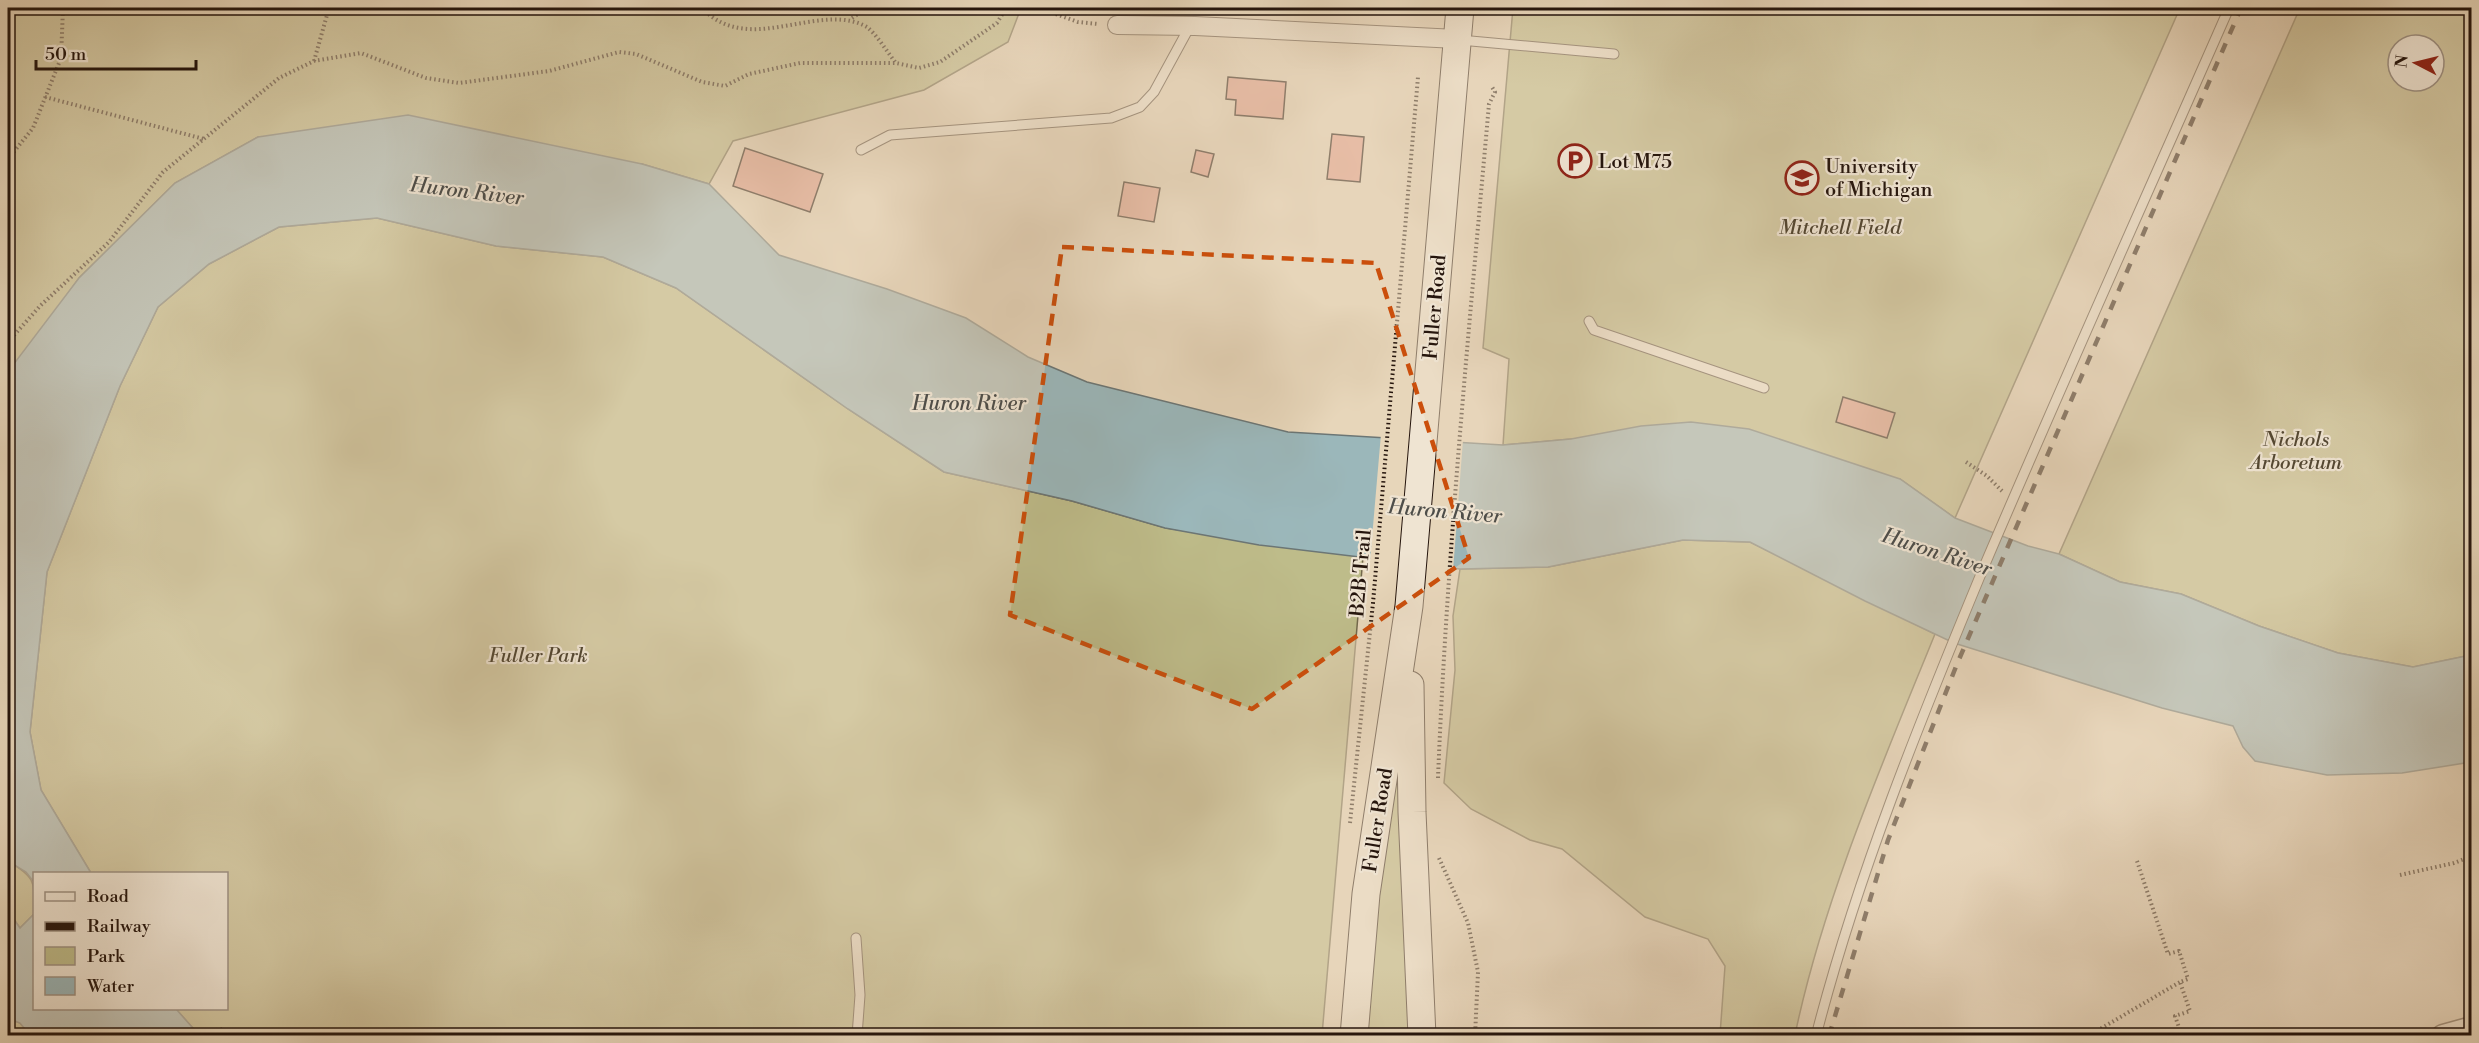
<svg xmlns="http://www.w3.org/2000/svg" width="2479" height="1043" font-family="'Libre Bodoni',serif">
<rect width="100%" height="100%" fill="#e7d6ba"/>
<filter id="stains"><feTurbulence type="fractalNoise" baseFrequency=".00333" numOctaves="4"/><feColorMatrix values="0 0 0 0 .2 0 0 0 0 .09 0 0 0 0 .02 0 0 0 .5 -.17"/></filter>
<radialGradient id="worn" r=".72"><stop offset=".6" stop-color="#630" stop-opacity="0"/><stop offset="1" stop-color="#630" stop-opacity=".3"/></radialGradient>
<path fill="#bebc8a" stroke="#72684c" stroke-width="1.5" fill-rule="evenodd" d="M 8,8 L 1021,8 L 1008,42 L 924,90 L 733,141 L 709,184 L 642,164 L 258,137 L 175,183 L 79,278 L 8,378 Z
M 1513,8 L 2180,8 L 1955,518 L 1900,479 L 1571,439 L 1503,445 L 1509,359 L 1483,348 Z
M 2300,8 L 2471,8 L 2471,655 L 2413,667 L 2338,653 L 2259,626 L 2181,594 L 2120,582 L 2059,554 ZM 2398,45 L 2434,45 L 2434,81 L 2398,81 Z
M 377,218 L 496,246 L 603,257 L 676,288 L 848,409 L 944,472 L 1072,501 L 1166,528 L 1363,557 L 1322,1035 L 199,1035 L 176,1009 L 226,1008 L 226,874 L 91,873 L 41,790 L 30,732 L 47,572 L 120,386 L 158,307 L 209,264 L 279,227 Z
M 1683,540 L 1750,542 L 1935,634 C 1883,762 1823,900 1795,1035 L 1720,1035 L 1725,966 L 1708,939 L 1645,917 L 1562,849 L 1530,840 L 1471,809 L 1444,783 L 1455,670 L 1453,616 L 1460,569 L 1548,567 Z
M 1398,691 L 1410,1035 L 1366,1036 Z
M 8,861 C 37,878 34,882 34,914 L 20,928 L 8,911 Z
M 8,1018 L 20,1023 L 30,1035 L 8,1035 Z"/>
<path fill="#9bb7ba" stroke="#6c7675" stroke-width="1.5" d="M 408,115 L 642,164 L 709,184 L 779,255 L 887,289 L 966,318 L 1028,357 L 1087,382 L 1288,432 L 1503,445 L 1571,439 L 1641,426 L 1691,422 L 1749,429 L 1900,479 L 1955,518 L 2028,546 L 2059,554 L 2120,582 L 2181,594 L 2259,626 L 2338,653 L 2413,667 L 2471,655 L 2471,762 L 2402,773 L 2327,775 L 2255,761 L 2243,747 L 2233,726 L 2162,708 L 1954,643 L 1865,601 L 1750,542 L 1683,540 L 1548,567 L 1460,569 L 1259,545 L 1165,528 L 1072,501 L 944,472 L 848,409 L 676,288 L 603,257 L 496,246 L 377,218 L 279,227 L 209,264 L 158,307 L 120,386 L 47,572 L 30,732 L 41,790 L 91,873 L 34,874 L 34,882 L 26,872 L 8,861 L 8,379 L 13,365 L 79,278 L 175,183 L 258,137 Z
M 8,911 L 20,928 L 34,914 L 34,1008 L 176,1009 L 199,1035 L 30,1035 L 20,1023 L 8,1018 Z"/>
<path fill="#e7d6ba" d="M 1381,434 L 1463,440 L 1453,571 L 1370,561 Z"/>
<path fill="#e69f8f" stroke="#25150d" stroke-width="1.5" d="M 1228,77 L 1286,82 L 1283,119 L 1235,115 L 1236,100 L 1226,99 Z
M 1332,134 L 1364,137 L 1360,182 L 1327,179 Z
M 745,148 L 823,174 L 810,212 L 733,186 Z
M 1196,150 L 1214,154 L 1208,177 L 1191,172 Z
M 1124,182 L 1160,188 L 1154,222 L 1118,216 Z
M 1843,397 L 1895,413 L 1887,438 L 1836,422 Z"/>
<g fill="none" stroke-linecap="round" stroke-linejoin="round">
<defs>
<path id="service" d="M 1460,40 L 1614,54
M 861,150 L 890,135 L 1111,118 L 1140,107 L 1154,92 L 1190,26
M 1589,321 L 1594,330 L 1764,388
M 856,938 L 860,995 L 857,1036
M 1816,1036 C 1857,876 1920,721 1983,569 C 2063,381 2147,195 2229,8"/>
<path id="minor" d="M 1117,25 L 1195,26 L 1457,39"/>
<path id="tertiary" d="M 2443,1036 L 2472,1028"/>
<path id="secondary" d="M 1410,685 L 1412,812 L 1422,1036
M 1354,1036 L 1366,894 L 1409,606 L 1460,8"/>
</defs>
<use href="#service" stroke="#564538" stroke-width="11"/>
<use href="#minor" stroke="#564538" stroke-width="20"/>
<use href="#tertiary" stroke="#564538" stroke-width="25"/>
<use href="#secondary" stroke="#25150d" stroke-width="29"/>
<path stroke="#25150d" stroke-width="4" stroke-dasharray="1.5 3" stroke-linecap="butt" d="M 702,8 C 749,58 819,0 867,27 C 878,36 887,52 896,63 L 919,68 L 940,62 L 997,23 L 1006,8
M 1039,8 L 1078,22 L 1098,24
M 1423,10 L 1423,8
M 852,18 L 867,8
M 314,61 L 329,8
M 45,97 L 204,139
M 8,159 L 33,128 L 61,58 L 63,8
M 8,342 L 40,306 L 109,242 L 163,172 L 279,78 L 314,61 L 361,53 L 426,78 L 459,83 L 549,71 L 619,52 L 636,54 L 702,82 L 725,86 L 749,74 L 800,63 L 896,63
M 1966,462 L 1987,476 L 2002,491
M 1438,778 C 1447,553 1469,329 1489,104 L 1495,92 L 1492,87
M 1350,823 L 1373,603 L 1418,77
M 1439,858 L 1468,923 L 1478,972 L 1475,1036
M 2137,861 L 2168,954 L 2179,951 L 2188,979 L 2180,982 L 2190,1011 L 2175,1016 L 2182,1036
M 2400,875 L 2454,863 L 2472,856
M 2075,1035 L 2095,1032 L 2180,982
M 199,1036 L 219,1029 L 254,1036"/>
<use href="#service" stroke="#efe4d2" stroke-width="9"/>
<use href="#minor" stroke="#efe4d2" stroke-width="18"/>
<use href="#tertiary" stroke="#efe4d2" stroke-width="22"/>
<use href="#secondary" stroke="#efe4d2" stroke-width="27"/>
<path stroke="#25150d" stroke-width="4.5" stroke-dasharray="10 10" stroke-linecap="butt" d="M 1829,1036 L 1888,840 L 1957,664 L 2241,8"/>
</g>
<path d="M0 0H2479V1043H0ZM 1062,247 L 1376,263 L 1469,558 L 1252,709 L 1010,615 Z" fill="#e7d6ba" fill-opacity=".55" fill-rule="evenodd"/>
<path fill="none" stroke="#cb4f0c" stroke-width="4.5" stroke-dasharray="12 8" stroke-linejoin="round" d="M 1062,247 L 1376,263 L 1469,558 L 1252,709 L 1010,615 Z"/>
<defs>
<symbol id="parking-ring" viewBox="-11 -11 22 22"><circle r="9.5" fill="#efe4d2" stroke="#8f2418" stroke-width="1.5"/><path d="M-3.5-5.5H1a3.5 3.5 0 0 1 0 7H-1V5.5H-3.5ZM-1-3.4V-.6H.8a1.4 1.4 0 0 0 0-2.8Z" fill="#8f2418"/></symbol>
<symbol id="university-ring" viewBox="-11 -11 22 22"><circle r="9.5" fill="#efe4d2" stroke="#8f2418" stroke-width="1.5"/><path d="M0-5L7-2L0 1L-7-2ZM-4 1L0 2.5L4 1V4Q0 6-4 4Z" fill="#8f2418"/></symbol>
</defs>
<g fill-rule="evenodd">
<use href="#parking-ring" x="1556" y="142" width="38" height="38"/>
<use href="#university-ring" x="1783" y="159" width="38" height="38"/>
</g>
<g text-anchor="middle" stroke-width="4.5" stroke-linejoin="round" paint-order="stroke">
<g font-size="20" fill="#25150d" stroke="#efe4d2" text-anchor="start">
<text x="1598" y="168">Lot M75</text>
<text x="1825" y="173">University<tspan x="1825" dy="23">of Michigan</tspan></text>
</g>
<g font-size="20" font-style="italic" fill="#534732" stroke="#efe4d2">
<text x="1840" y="234">Mitchell Field</text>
<text x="2296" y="446">Nichols<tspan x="2296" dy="23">Arboretum</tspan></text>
<text x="538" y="662">Fuller Park</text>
</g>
<g font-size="20" fill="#25150d" stroke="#efe4d2">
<text transform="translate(1434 307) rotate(-85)" y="7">Fuller Road</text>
<text transform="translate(1360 573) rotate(-85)" y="7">B2B Trail</text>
<text transform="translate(1377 820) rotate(-81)" y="7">Fuller Road</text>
</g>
<g font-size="21" font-style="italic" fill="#4e4e4a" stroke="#efe4d2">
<text transform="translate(467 191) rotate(7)" y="7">Huron River</text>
<text x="969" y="410">Huron River</text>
<text transform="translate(1445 511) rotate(5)" y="7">Huron River</text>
<text transform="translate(1937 552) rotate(18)" y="7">Huron River</text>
</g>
</g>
<rect width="2479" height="1043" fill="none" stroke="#e7d6ba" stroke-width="30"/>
<rect x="9" y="9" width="2461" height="1025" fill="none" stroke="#25150d" stroke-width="3"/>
<rect x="15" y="15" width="2449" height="1013" fill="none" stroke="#25150d" stroke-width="1.5"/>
<rect x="33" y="872" width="195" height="138" fill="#efe4d2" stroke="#9e9183" stroke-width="1.5"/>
<rect x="45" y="892" width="30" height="9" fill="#efe4d2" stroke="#9e9183" stroke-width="1.5"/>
<text x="87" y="902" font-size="18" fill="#25150d">Road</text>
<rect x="45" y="922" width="30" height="9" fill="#25150d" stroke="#9e9183" stroke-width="1.5"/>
<text x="87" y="932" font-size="18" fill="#25150d">Railway</text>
<rect x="45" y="947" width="30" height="18" fill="#bebc8a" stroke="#9e9183" stroke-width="1.5"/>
<text x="87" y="962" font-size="18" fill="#25150d">Park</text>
<rect x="45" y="977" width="30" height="18" fill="#9bb7ba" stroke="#9e9183" stroke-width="1.5"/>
<text x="87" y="992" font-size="18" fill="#25150d">Water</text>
<g transform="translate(2416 63) rotate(277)"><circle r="28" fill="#efe4d2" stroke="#9e9183" stroke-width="1.5"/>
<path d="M0-4.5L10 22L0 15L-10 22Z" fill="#8f2418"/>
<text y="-9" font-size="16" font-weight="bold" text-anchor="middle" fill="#25150d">N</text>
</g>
<path d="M36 60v9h160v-9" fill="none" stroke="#25150d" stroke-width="3"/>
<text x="45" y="60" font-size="18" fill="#25150d" stroke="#efe4d2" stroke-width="4.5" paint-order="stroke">50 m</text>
<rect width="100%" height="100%" filter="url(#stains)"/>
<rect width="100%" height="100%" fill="url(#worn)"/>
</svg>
